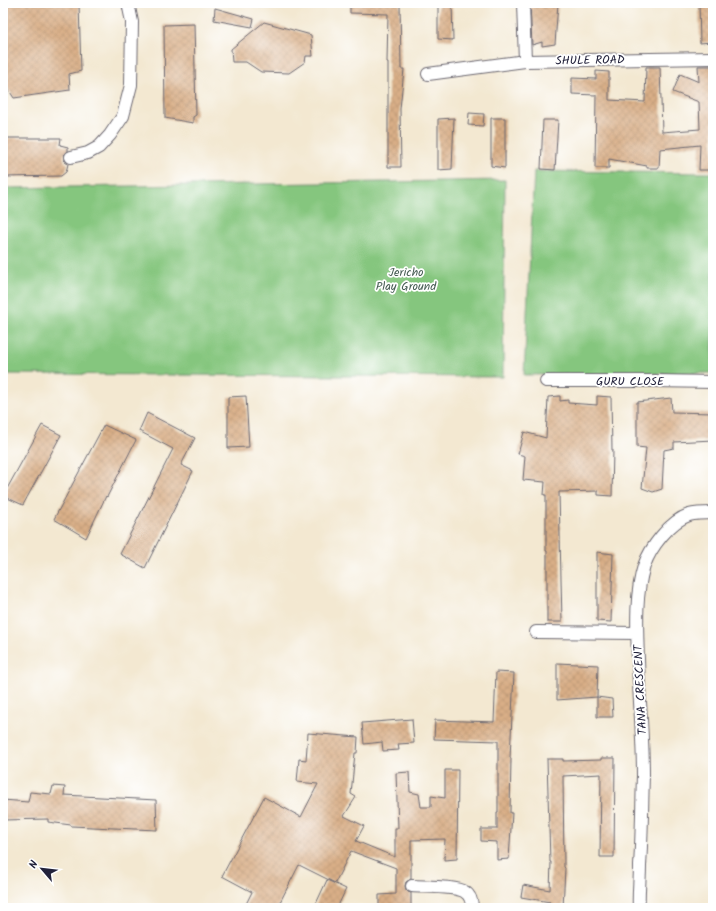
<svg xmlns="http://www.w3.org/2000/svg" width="716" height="911" font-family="Kalam,sans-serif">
<defs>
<pattern id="building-cross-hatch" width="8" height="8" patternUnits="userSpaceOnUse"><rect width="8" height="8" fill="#d9af87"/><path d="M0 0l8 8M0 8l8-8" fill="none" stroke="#ba9675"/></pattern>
</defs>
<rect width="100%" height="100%" fill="#fff"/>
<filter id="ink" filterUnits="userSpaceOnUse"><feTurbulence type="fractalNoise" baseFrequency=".025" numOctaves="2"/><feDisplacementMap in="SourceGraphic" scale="8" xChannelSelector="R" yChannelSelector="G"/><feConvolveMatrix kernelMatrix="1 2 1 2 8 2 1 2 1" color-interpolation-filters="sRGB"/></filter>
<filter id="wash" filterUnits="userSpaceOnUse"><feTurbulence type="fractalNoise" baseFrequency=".012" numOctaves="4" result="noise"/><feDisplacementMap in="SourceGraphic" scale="16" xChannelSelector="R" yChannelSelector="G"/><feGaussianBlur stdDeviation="0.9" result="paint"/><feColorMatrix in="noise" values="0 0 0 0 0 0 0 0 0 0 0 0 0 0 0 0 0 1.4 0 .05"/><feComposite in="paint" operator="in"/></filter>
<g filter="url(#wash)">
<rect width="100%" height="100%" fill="#f3e8d1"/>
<path fill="#85c67e" stroke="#54745c" d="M 534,171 L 713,173 L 713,373 L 524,375 Z
M 505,180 L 503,377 L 3,374 L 3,188 Z"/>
<g id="blocks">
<path fill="url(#building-cross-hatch)" d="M 3,3 L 79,3 L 81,71 L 69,74 L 70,90 L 14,98 L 3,81 Z
M 350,3 L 400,3 L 401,69 L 404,69 L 400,109 L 401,167 L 388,167 L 388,62 L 387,62 L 388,14 L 350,13 Z
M 438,3 L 452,3 L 453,40 L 438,39 Z
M 530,3 L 558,3 L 555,44 L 542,46 L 542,42 L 532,45 Z
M 699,3 L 712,3 L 711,42 L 700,43 Z
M 215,8 L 254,19 L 252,27 L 214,20 Z
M 264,22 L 311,35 L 313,56 L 306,56 L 305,62 L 289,73 L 261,72 L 246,62 L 232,62 L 231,49 Z
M 194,24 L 196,115 L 193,117 L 193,123 L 165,118 L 164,25 Z
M 698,66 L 713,66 L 713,170 L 699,170 L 700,145 L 660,149 L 659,168 L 647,168 L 647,166 L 609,159 L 609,168 L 595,168 L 596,95 L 572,94 L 572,78 L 596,79 L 596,71 L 609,72 L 609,100 L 645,102 L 646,67 L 660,67 L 662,132 L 700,129 L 699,102 L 673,92 L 680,74 L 699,82 Z
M 469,113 L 484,114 L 483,126 L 468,125 Z
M 454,118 L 452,169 L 438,170 L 438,119 Z
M 491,118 L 505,118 L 505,168 L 491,166 Z
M 543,120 L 558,120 L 555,170 L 541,169 Z
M 3,138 L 61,138 L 60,145 L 68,147 L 68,151 L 64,155 L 64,159 L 65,162 L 68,164 L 66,172 L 61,176 L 3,177 Z
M 246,396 L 249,447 L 228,448 L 228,397 Z
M 560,396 L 560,401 L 568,400 L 568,403 L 597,405 L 597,396 L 611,397 L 612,450 L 613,450 L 612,496 L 598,495 L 598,491 L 559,492 L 562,622 L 547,622 L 547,551 L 546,551 L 546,495 L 544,495 L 545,482 L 523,480 L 525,456 L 518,454 L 524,432 L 546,438 L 548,397 Z
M 671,398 L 672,412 L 713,413 L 713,440 L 674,442 L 674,448 L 664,450 L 662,489 L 653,492 L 642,488 L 646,448 L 637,447 L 637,402 Z
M 147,413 L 195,438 L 181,465 L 193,471 L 145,568 L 120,554 L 173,449 L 139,431 Z
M 42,425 L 61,435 L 23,505 L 3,496 Z
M 104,425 L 136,440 L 107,497 L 106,496 L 86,538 L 54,519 Z
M 597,552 L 613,554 L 611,622 L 597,621 Z
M 557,663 L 598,665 L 597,697 L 557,700 Z
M 496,672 L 514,673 L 510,758 L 511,758 L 510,813 L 512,813 L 509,859 L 497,860 L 497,842 L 481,841 L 481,829 L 497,829 L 497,812 L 498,812 L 498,741 L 434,739 L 435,720 L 494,722 Z
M 597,697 L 612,699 L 613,717 L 597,717 Z
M 412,719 L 414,743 L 398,744 L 399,750 L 383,751 L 382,742 L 364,744 L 362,723 Z
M 308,733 L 358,737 L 357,753 L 355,753 L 351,794 L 356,797 L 344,816 L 364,826 L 356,841 L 395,857 L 395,828 L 398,828 L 396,773 L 409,772 L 410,792 L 419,794 L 421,807 L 431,807 L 431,796 L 445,798 L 445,770 L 458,770 L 457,859 L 444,860 L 445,839 L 411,840 L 411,879 L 406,882 L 405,886 L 406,890 L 408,892 L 411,893 L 411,908 L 379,908 L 379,895 L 396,894 L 396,868 L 351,851 L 335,883 L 299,865 L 277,908 L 244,908 L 252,892 L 222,876 L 264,797 L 301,817 L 318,784 L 297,782 L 299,759 L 306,760 Z
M 601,758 L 615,758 L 614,857 L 600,857 L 601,774 L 563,776 L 564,867 L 565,868 L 563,908 L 549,908 L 550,902 L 521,897 L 523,885 L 550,890 L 551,862 L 550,862 L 547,759 L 563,759 L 563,761 L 601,760 Z
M 53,786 L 65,787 L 64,795 L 156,800 L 157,830 L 71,826 L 71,825 L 48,822 L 48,819 L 3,820 L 3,800 L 28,802 L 30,792 L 51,794 Z
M 327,880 L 346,889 L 337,908 L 314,908 Z"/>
</g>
</g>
<g filter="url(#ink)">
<use href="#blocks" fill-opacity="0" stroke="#6b6770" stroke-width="1"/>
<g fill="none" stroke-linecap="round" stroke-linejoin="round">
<defs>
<path id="minor" d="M 523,3 L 525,61 L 713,58
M 428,74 L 525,61
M 71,157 L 88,153 L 99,147 L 110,135 L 123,116 L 131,85 L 132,22 L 128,3
M 546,381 L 654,381 L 713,382
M 536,632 L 637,633
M 412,886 C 423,887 457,886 465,892 C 470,895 472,902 472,908
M 639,908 C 638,894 640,880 640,866 C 642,835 642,805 643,775 C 643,736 639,698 638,659 C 637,630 635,594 644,566 C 650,548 670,521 689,515 C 696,513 706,513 713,513"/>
</defs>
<use href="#minor" stroke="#6b6770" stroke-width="14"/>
<use href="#minor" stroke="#fff" stroke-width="12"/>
</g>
</g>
<g text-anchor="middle" stroke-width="3.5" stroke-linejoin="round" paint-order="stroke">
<g font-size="12" fill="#22223b" stroke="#fff">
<text transform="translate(590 60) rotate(-1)" y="4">SHULE ROAD</text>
<text x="630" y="385">GURU CLOSE</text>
<text transform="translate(640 690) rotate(-93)" y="4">TANA CRESCENT</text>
</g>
<g font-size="12" fill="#455b52" stroke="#fff">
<text x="406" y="276">Jericho<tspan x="406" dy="14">Play Ground</tspan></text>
</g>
</g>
<rect width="716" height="911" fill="none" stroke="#fff" stroke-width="16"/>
<g transform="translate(42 869) rotate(298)" stroke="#ffffff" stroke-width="3" paint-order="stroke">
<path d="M0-3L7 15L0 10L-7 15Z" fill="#22223b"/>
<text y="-6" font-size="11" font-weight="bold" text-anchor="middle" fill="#22223b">N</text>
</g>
</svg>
